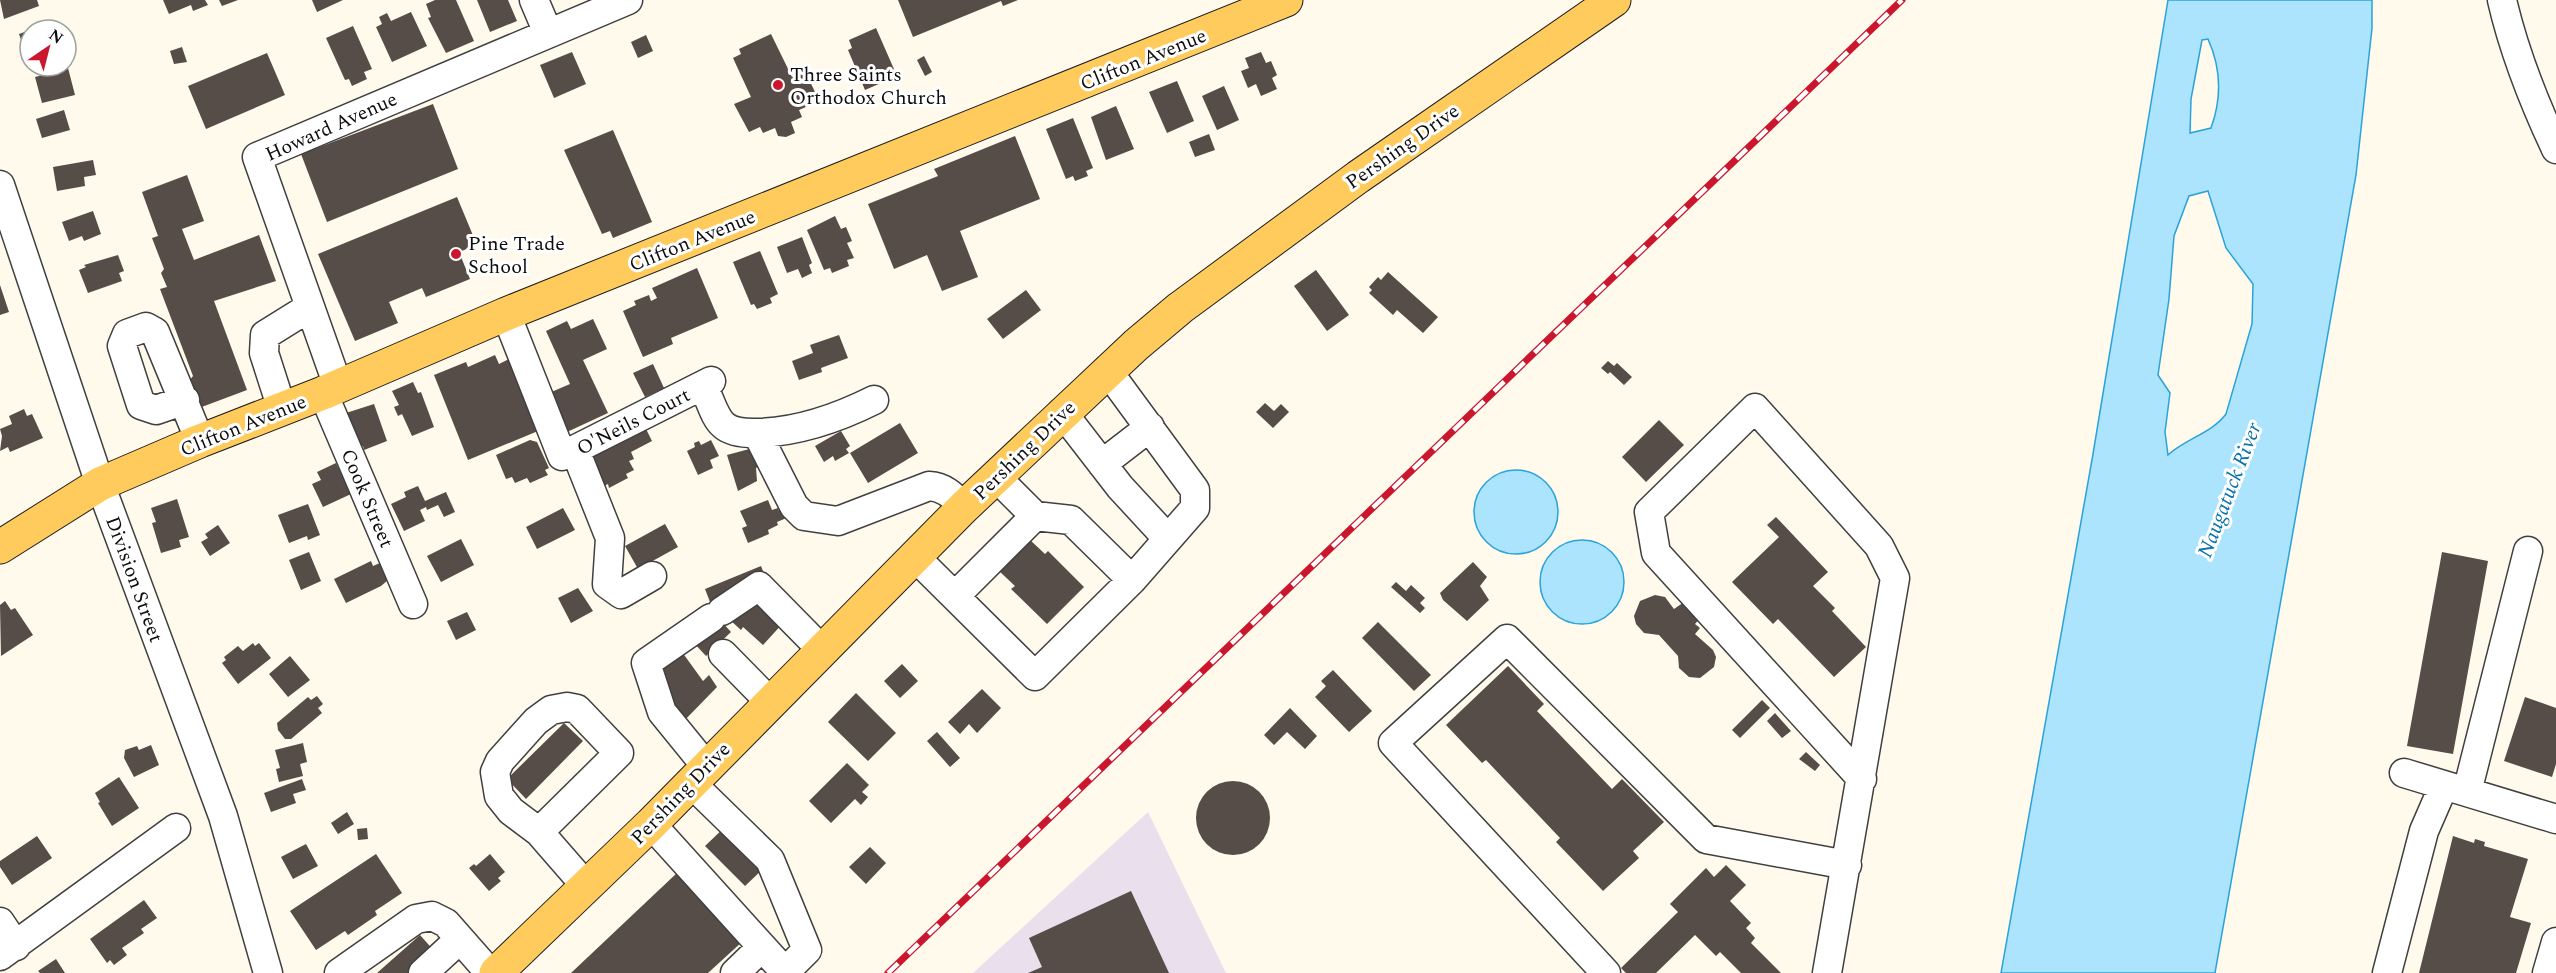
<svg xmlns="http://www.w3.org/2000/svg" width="2556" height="973" font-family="Spectral,serif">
<rect width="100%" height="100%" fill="#fffaec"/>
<path fill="#eae0ed" d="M 1148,812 L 1226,973 L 973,973 Z"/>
<path fill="#abe4fc" stroke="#2aa2db" stroke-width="1.5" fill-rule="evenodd" d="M 2168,0 L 2372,0 L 2372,28 L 2356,175 L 2215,973 L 2001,973 L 2093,454 ZM 2208,39 C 2221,68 2222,98 2211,128 L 2190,133 L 2191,99 L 2202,40 ZM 2208,191 L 2226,248 L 2253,284 L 2252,324 L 2226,414 C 2212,433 2185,439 2168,455 L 2165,432 L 2170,393 L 2158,375 L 2169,299 L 2174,236 L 2189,196 Z
M1474 512a42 42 0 1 1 84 0a42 42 0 1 1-84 0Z
M1540 582a42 42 0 1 1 84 0a42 42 0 1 1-84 0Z"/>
<path fill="#564c48" d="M 0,0 L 37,0 L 39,6 L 4,19 Z
M 163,0 L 205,0 L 208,5 L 193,11 L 191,5 L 169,14 Z
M 219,0 L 238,0 L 222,6 Z
M 312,0 L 343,0 L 317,12 Z
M 435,0 L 456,0 L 474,41 L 446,53 L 428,18 L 431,17 L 426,4 Z
M 477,0 L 508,0 L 517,21 L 490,32 Z
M 898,0 L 1018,0 L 1003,6 L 1001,1 L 913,37 Z
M 411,12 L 427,46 L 392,62 L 376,27 L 382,24 L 379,17 L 387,13 L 391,21 Z
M 54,21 L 58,30 L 30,30 Z
M 353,26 L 372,69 L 364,72 L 367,79 L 352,86 L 349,79 L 345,80 L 326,38 Z
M 876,28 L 897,76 L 865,90 L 848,50 L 852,48 L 849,40 Z
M 30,30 L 30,56 L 27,57 L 19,34 Z
M 771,34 L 792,77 L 805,71 L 815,92 L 811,93 L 815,103 L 799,110 L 802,117 L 791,122 L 795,133 L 786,137 L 778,136 L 775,128 L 763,133 L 760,127 L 749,132 L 734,104 L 751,97 L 733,58 L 741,54 L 739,49 Z
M 646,35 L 653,51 L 638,58 L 631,42 Z
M 182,47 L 187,62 L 174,64 L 170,51 Z
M 572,52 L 586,84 L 554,98 L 540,65 Z
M 1261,52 L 1266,63 L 1271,61 L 1277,75 L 1272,78 L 1277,89 L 1261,96 L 1256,84 L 1248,88 L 1241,71 L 1249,68 L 1245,58 Z
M 267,53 L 285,95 L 206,129 L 188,86 Z
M 924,56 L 932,72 L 925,76 L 917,60 Z
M 68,68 L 75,95 L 42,103 L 35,77 Z
M 1177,81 L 1194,121 L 1167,133 L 1149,92 Z
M 1224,86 L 1239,120 L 1217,130 L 1202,96 Z
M 433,104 L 458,169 L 327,222 L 301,154 Z
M 1116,106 L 1134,149 L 1106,160 L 1091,117 Z
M 64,110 L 70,130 L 42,138 L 36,119 Z
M 1073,118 L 1093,168 L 1086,171 L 1088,176 L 1075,181 L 1073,176 L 1066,179 L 1046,129 Z
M 613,130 L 652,222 L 613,238 L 610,231 L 602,234 L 564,150 Z
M 1209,134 L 1215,150 L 1195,157 L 1189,142 Z
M 1015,136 L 1040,199 L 960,231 L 978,277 L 942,291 L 927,255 L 894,269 L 868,204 L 938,176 L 934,169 Z
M 93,160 L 96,175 L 84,177 L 85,186 L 57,191 L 53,167 Z
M 187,175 L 204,221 L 182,229 L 194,260 L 259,235 L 276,281 L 214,301 L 247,390 L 199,408 L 189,381 L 193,376 L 160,289 L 167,287 L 161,273 L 164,269 L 152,238 L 158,236 L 142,192 Z
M 457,197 L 477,245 L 459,252 L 470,279 L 426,297 L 422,288 L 389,302 L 398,323 L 355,341 L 318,254 Z
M 93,211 L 101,234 L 84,241 L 82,236 L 69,241 L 62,222 Z
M 835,216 L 841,229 L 846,227 L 852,241 L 847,243 L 854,258 L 847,260 L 849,266 L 832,273 L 830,268 L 824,270 L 807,230 Z
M 802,237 L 812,263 L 809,265 L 812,273 L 802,278 L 798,269 L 787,273 L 777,247 Z
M 760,251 L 778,294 L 770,298 L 772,303 L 757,309 L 754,304 L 751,305 L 733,262 Z
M 118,255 L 124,271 L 119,273 L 122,281 L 88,293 L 79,270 L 86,267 L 84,265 Z
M 697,268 L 718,318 L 671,338 L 673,344 L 643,357 L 623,311 L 636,305 L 634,301 L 649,295 L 651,301 L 657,298 L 652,288 Z
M 1316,270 L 1349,315 L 1327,331 L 1294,286 Z
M 1388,272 L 1438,317 L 1423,333 L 1397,310 L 1393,315 L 1369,293 L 1372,290 L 1369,287 L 1378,277 L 1381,280 Z
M 0,285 L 9,312 L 0,315 Z
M 1026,290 L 1041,310 L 1003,339 L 987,319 Z
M 593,319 L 607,349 L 583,360 L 608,413 L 567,432 L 549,393 L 570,384 L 546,331 L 567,321 L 571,329 Z
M 839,335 L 848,358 L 821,368 L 822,372 L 799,380 L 792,361 L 813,353 L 810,345 Z
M 495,355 L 499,364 L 509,359 L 538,431 L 468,460 L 434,375 L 466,362 L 468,367 Z
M 1608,361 L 1614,366 L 1617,363 L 1632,377 L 1624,385 L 1610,372 L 1608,374 L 1601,368 Z
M 653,364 L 664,388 L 645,397 L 633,373 Z
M 413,382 L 418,393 L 421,392 L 434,427 L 412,436 L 402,414 L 398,416 L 394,407 L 399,405 L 392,391 Z
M 1265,403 L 1274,411 L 1281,404 L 1289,412 L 1273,428 L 1256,412 Z
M 374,404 L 387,441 L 364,450 L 363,446 L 358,447 L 346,413 Z
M 24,409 L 27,416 L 32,414 L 43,438 L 10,452 L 8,447 L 0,451 L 2,436 L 0,429 L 12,424 L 9,416 Z
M 1659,420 L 1684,445 L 1646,482 L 1622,457 Z
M 643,423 L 652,441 L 631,452 L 634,459 L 629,461 L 634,470 L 626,474 L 628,478 L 609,488 L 608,484 L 600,488 L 583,453 Z
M 900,423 L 918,453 L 868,483 L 850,453 Z
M 841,431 L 850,446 L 846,449 L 849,453 L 835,461 L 833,456 L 824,462 L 815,446 Z
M 530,440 L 537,442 L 549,468 L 545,470 L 548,475 L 530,483 L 527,478 L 515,483 L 512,477 L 506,479 L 496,455 Z
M 711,440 L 719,456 L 710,460 L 713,468 L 698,475 L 687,451 L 695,447 L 694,443 L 699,441 L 701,445 Z
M 753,448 L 758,467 L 756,468 L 757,481 L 738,491 L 727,455 Z
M 336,463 L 351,494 L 323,507 L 312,484 L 321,480 L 317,472 Z
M 418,486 L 425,501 L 446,492 L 455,512 L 444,517 L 438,505 L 427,510 L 426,507 L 420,510 L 425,521 L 404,531 L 391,504 L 406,497 L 404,492 Z
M 177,499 L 189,537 L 179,540 L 181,547 L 161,553 L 152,523 L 156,522 L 151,508 Z
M 768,500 L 772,510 L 778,508 L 779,511 L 793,506 L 796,514 L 777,522 L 778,525 L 768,530 L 769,534 L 748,543 L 742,528 L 747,526 L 740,511 Z
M 308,504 L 320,535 L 308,540 L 307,536 L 289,543 L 278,515 Z
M 563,508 L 575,530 L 537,549 L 526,527 Z
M 1776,517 L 1828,572 L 1813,586 L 1835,608 L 1832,611 L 1866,647 L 1834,677 L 1778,619 L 1773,624 L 1732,582 L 1779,537 L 1767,525 Z
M 665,524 L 678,547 L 638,569 L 625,546 Z
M 218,525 L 230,543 L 210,556 L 201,542 L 208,538 L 205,534 Z
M 461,539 L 474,565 L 441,582 L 427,556 Z
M 1029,539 L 1045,554 L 1048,551 L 1084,587 L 1047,624 L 1011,589 L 1015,586 L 998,570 Z
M 309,552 L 321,581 L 301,590 L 289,560 Z
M 2442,552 L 2488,561 L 2453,754 L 2407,746 Z
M 371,561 L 373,566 L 380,563 L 388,580 L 381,586 L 346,603 L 334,579 Z
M 1473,562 L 1487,577 L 1480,586 L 1489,600 L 1467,621 L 1443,600 L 1440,593 Z
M 761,566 L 766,579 L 710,602 L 705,589 Z
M 1396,582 L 1406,591 L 1411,585 L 1425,598 L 1420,603 L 1425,608 L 1420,613 L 1391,587 Z
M 578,588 L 593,611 L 571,623 L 558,598 Z
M 757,594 L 784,622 L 763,645 L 743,627 L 741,630 L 730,620 Z
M 1655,595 L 1665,597 L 1674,609 L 1687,600 L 1703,615 L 1695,624 L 1700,628 L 1695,634 L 1713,650 L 1716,657 L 1714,667 L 1700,678 L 1689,677 L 1679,668 L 1678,656 L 1659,635 L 1644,633 L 1636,624 L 1634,616 L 1640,601 Z
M 5,601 L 11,610 L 15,608 L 33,635 L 1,656 L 0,605 Z
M 467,612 L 476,630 L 456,640 L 447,621 Z
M 721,621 L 731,632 L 706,656 L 693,642 Z
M 1378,622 L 1431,675 L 1414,691 L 1362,638 Z
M 253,643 L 255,646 L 259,643 L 271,658 L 238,684 L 222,663 L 226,660 L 224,657 L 238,646 L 243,651 Z
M 682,652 L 703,681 L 709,675 L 717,687 L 680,725 L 659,672 L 676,660 L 674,657 Z
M 290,656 L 310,680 L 288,697 L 269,674 Z
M 902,664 L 918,681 L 900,698 L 884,681 Z
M 1508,666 L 1544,704 L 1537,711 L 1612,789 L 1622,779 L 1664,822 L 1633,851 L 1639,858 L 1603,891 L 1556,842 L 1560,838 L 1486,760 L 1482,763 L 1446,725 Z
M 1333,670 L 1372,711 L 1349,732 L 1315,697 L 1326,686 L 1321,681 Z
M 982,689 L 1001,708 L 977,733 L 969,724 L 960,734 L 948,722 Z
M 856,693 L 896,733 L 868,761 L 828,722 Z
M 317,696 L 323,704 L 318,708 L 322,713 L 291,739 L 285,739 L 278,730 L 277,723 L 308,697 L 311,700 Z
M 2525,697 L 2556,708 L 2556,764 L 2552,777 L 2504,761 Z
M 1762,700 L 1770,708 L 1740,738 L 1732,730 Z
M 1290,708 L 1317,736 L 1305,749 L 1287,732 L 1274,745 L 1264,735 Z
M 1775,713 L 1791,731 L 1782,738 L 1767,721 Z
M 564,723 L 583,741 L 526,799 L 507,779 Z
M 937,732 L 960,758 L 950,767 L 927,741 Z
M 303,743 L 307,762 L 300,764 L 303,776 L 279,782 L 276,769 L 280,768 L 275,750 Z
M 151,745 L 159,765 L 134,777 L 124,758 L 125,750 L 137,746 L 139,750 Z
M 1806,752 L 1820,765 L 1815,771 L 1799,759 Z
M 847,763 L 869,785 L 862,792 L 868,797 L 861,805 L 855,799 L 831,823 L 809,801 Z
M 119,777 L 139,808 L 112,826 L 98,803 L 100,802 L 95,793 Z
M 302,779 L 306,790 L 293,794 L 296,803 L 271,812 L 264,793 Z
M1196 818a37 37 0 1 1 74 0a37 37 0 1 1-74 0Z
M 347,812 L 354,824 L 338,834 L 331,823 Z
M 727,825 L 766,866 L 745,886 L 705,846 Z
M 367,828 L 368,839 L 358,840 L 357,829 Z
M 37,836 L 52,858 L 12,885 L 0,867 L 0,861 Z
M 2453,836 L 2474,843 L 2475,839 L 2485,842 L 2484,846 L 2528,859 L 2510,917 L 2531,923 L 2516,973 L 2419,973 Z
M 306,844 L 318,866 L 293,879 L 281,857 Z
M 870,847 L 886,863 L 866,884 L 849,867 Z
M 376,854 L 402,893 L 375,911 L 377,915 L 348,935 L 345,931 L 316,950 L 290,911 Z
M 490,854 L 505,872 L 498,878 L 501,881 L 489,891 L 469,868 L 474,864 L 476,866 Z
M 1726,865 L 1746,885 L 1730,901 L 1751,923 L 1746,928 L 1755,938 L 1751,943 L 1781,973 L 1741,973 L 1720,952 L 1716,956 L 1695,935 L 1656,973 L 1626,973 L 1621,968 L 1678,912 L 1670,904 L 1706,868 L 1714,877 Z
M 678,872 L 743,941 L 708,973 L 571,973 Z
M 1131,891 L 1169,973 L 1028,973 L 1042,967 L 1029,938 Z
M 144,900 L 157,918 L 141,929 L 144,933 L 122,948 L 127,955 L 114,965 L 110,960 L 107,963 L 90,939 Z
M 420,935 L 436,953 L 413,973 L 377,973 Z
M 56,959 L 65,973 L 40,973 L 38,971 Z"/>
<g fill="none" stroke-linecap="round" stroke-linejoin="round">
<defs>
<path id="minor" d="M 534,0 L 548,33
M 2502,0 C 2514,52 2533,100 2556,149
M 0,185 L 100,484 L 223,816 L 268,973
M 506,314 L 562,456 L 711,381
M 703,385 C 718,418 716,434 757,433 L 794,506 L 804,516 L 838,521 L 929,486 C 945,487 953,496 964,507
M 338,386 L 257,157 L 628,0
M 323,393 L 413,604
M 185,400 L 156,410 L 141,405 L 122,346 L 127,334 L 146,327 L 155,332 L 200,441
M 282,409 L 264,353 L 265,335 L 310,307
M 1062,412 L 1120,487 L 1168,539
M 757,433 C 798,432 838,418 874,400
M 575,450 L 610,538 L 607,584 L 621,594 L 652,576
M 1102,464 L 1150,427
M 997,478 L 1035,516
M 915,557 L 1035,676 L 1132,580 L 1195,508 L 1195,490 L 1107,370
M 955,596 L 1035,516 L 1071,520 L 1132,580
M 722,611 L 759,586 L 822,650
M 723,654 L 770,702
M 706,766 L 662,712 L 646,663 L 711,618
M 2404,773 L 2556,819
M 690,782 L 770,860 L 807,950 L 784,973
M 2467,792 L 2528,551
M 651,824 L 785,972
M 539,832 L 619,753 L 577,709 L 567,707 L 551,710 L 536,721 L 500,761 L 495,772 L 499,796 L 511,811 L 539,832 L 586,886
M 0,922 L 16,946
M 0,956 L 176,828
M 339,973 L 416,919 L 432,916 L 446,923 L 490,973
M 423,973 L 460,939
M 735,973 L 762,947
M 1606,973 L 1393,743 L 1507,639 L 1706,839 L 1847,865
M 1827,973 L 1895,578 L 1879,546 L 1755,408 L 1649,512 L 1656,553 L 1862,779
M 2387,973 L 2424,831 L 2444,785
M 2547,973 L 2556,942"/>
<path id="major" d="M 0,547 L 100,484 L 200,441 L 323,393 L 506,314 L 1286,0
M 496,973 L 651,824 L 964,507 L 1136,345 L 1180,308 L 1358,177 L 1614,0"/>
</defs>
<use href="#minor" stroke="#404040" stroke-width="31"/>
<use href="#major" stroke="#1e1e1e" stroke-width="35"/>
<use href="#minor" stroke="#fff" stroke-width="28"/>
<use href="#major" stroke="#ffcb5c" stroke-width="33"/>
<defs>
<path id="rail" d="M 888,973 L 1902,0"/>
</defs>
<use href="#rail" stroke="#cb172d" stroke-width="7"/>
<use href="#rail" stroke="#fff" stroke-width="4.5" stroke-dasharray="14" stroke-linecap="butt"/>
</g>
<g fill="#cb172d" stroke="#fff" stroke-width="2">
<circle cx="778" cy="85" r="6"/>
<circle cx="456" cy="254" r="6"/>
</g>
<g text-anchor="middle" stroke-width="6" stroke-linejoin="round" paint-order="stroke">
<g font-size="20" fill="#0d0d0d" stroke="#fff">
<text transform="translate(1143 59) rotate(-22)" y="7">Clifton Avenue</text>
<text transform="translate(331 126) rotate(-24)" y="7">Howard Avenue</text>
<text transform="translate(1402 146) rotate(-35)" y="7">Pershing Drive</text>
<text transform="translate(692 240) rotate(-22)" y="7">Clifton Avenue</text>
<text transform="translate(633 421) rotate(-27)" y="7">O'Neils Court</text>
<text transform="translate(243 425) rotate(-22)" y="7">Clifton Avenue</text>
<text transform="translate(1024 450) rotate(-44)" y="7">Pershing Drive</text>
<text transform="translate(368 498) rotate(67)" y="7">Cook Street</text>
<text transform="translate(135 579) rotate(70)" y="7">Division Street</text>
<text transform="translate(680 793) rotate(-46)" y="7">Pershing Drive</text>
</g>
<g font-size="20" fill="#0d0d0d" stroke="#fff" text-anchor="start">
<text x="790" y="81">Three Saints<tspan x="790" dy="23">Orthodox Church</tspan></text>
<text x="468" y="250">Pine Trade<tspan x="468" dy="23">School</tspan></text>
</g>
<g font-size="21" font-style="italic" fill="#0971ab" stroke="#fff">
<text transform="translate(2229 490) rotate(-69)" y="7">Naugatuck River</text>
</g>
</g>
<g transform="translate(48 48) rotate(35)"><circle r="28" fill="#ffffff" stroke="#9e9e9e" stroke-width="1.5"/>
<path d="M0-4.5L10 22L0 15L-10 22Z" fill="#cb172d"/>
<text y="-9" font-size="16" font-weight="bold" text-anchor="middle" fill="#0d0d0d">N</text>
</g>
</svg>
